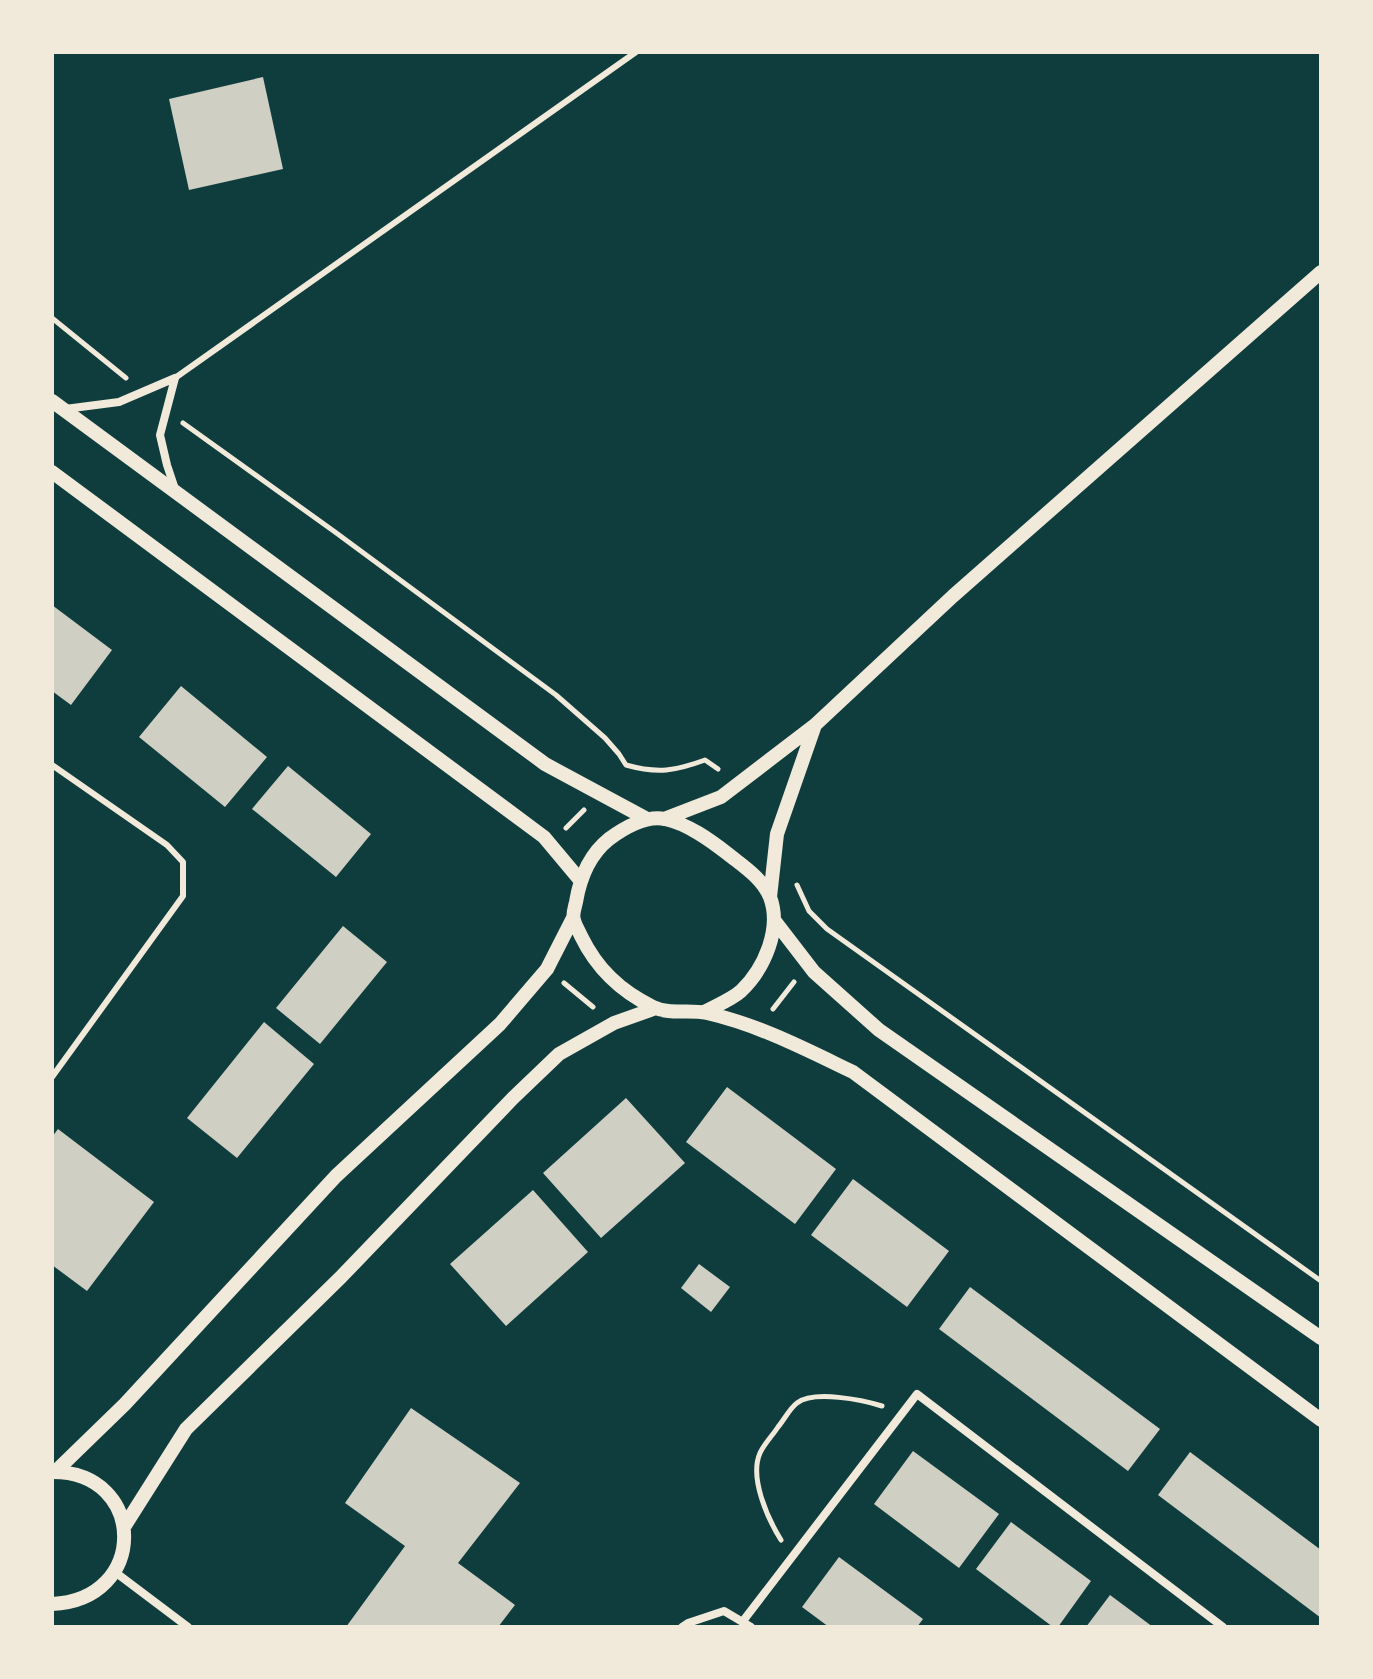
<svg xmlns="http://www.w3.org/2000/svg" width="1373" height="1679" font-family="Ubuntu,sans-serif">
<rect width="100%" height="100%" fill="#0f3d3e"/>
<path fill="#cfcfc3" d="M 263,77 L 283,169 L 189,190 L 169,99 Z
M 52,605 L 112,650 L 71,705 L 52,691 Z
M 181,686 L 267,757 L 225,807 L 139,737 Z
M 288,766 L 371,834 L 336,877 L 252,809 Z
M 343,926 L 387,962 L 320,1044 L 276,1008 Z
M 264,1022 L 314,1064 L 237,1158 L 187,1118 Z
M 727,1087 L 836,1169 L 795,1224 L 686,1142 Z
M 626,1098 L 685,1163 L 601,1238 L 543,1173 Z
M 58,1129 L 154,1202 L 87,1291 L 52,1265 L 52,1137 Z
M 853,1179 L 949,1251 L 907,1307 L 811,1235 Z
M 533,1190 L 588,1252 L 506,1326 L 450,1264 Z
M 699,1264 L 730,1287 L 711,1312 L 681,1288 Z
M 970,1287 L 1160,1429 L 1128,1471 L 939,1329 Z
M 411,1408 L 520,1483 L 458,1563 L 515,1605 L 498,1627 L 346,1627 L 405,1546 L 345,1503 Z
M 913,1451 L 999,1514 L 959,1568 L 874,1504 Z
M 1190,1452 L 1321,1550 L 1321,1618 L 1158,1495 Z
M 1011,1522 L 1091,1581 L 1058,1627 L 1053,1627 L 976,1569 Z
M 839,1557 L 923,1619 L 917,1627 L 829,1627 L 802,1607 Z
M 1110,1595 L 1153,1627 L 1086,1627 Z"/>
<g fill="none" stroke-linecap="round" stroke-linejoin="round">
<path stroke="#f1e9da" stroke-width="5" d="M 52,318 L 126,378
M 183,423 L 335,532 L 556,695 L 605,738 L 619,754 L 626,765 C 658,774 675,771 705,760 L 718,769
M 566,828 L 584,810
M 797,885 L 809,911 L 827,929 L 1321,1281
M 564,983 L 593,1007
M 773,1009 L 794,982
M 781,1540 C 768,1519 749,1478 760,1453 C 764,1444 773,1435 778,1427 C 784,1420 790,1408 797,1403 C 814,1390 863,1400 882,1406"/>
<path stroke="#f1e9da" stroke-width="6" d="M 175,378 L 636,52
M 52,765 L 167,845 L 183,862 L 183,896 L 52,1077"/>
<path stroke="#f1e9da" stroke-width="8" d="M 175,378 L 160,435 L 167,465 L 175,489
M 65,409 L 119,402 L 175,378
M 115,1572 L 188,1627
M 743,1621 L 917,1394 L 1223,1627
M 682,1627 L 688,1623 L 724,1611 L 751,1627"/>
<path stroke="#f1e9da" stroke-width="14" d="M 52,401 L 545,764 L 647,819
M 52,472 L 544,837 L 580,880
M 664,819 L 721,797 L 815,725 L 953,596 L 1321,272
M 770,897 L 777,834 L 815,725
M 774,920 L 814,972 L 879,1030 L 1321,1338
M 704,1012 C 715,1006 731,1000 741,991 C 764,969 782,929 770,897 C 762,878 743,866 728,854 C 710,840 688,824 665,819 C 645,815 624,828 609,839 C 589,855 580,878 576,902 C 575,907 572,915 574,920 C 575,925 579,931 581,936 C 597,969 620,991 653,1007 C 670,1015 689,1009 707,1013 C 759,1025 805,1049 853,1072 L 1321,1420
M 55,1472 L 125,1404 L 336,1176 L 500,1024 L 547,969 L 573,918
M 124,1527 L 186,1429 L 341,1277 L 513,1098 L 559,1054 L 614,1023 L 656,1008
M 52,1604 C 149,1600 147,1472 53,1472"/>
</g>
<rect width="1373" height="1679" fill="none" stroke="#f1e9da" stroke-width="108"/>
</svg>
